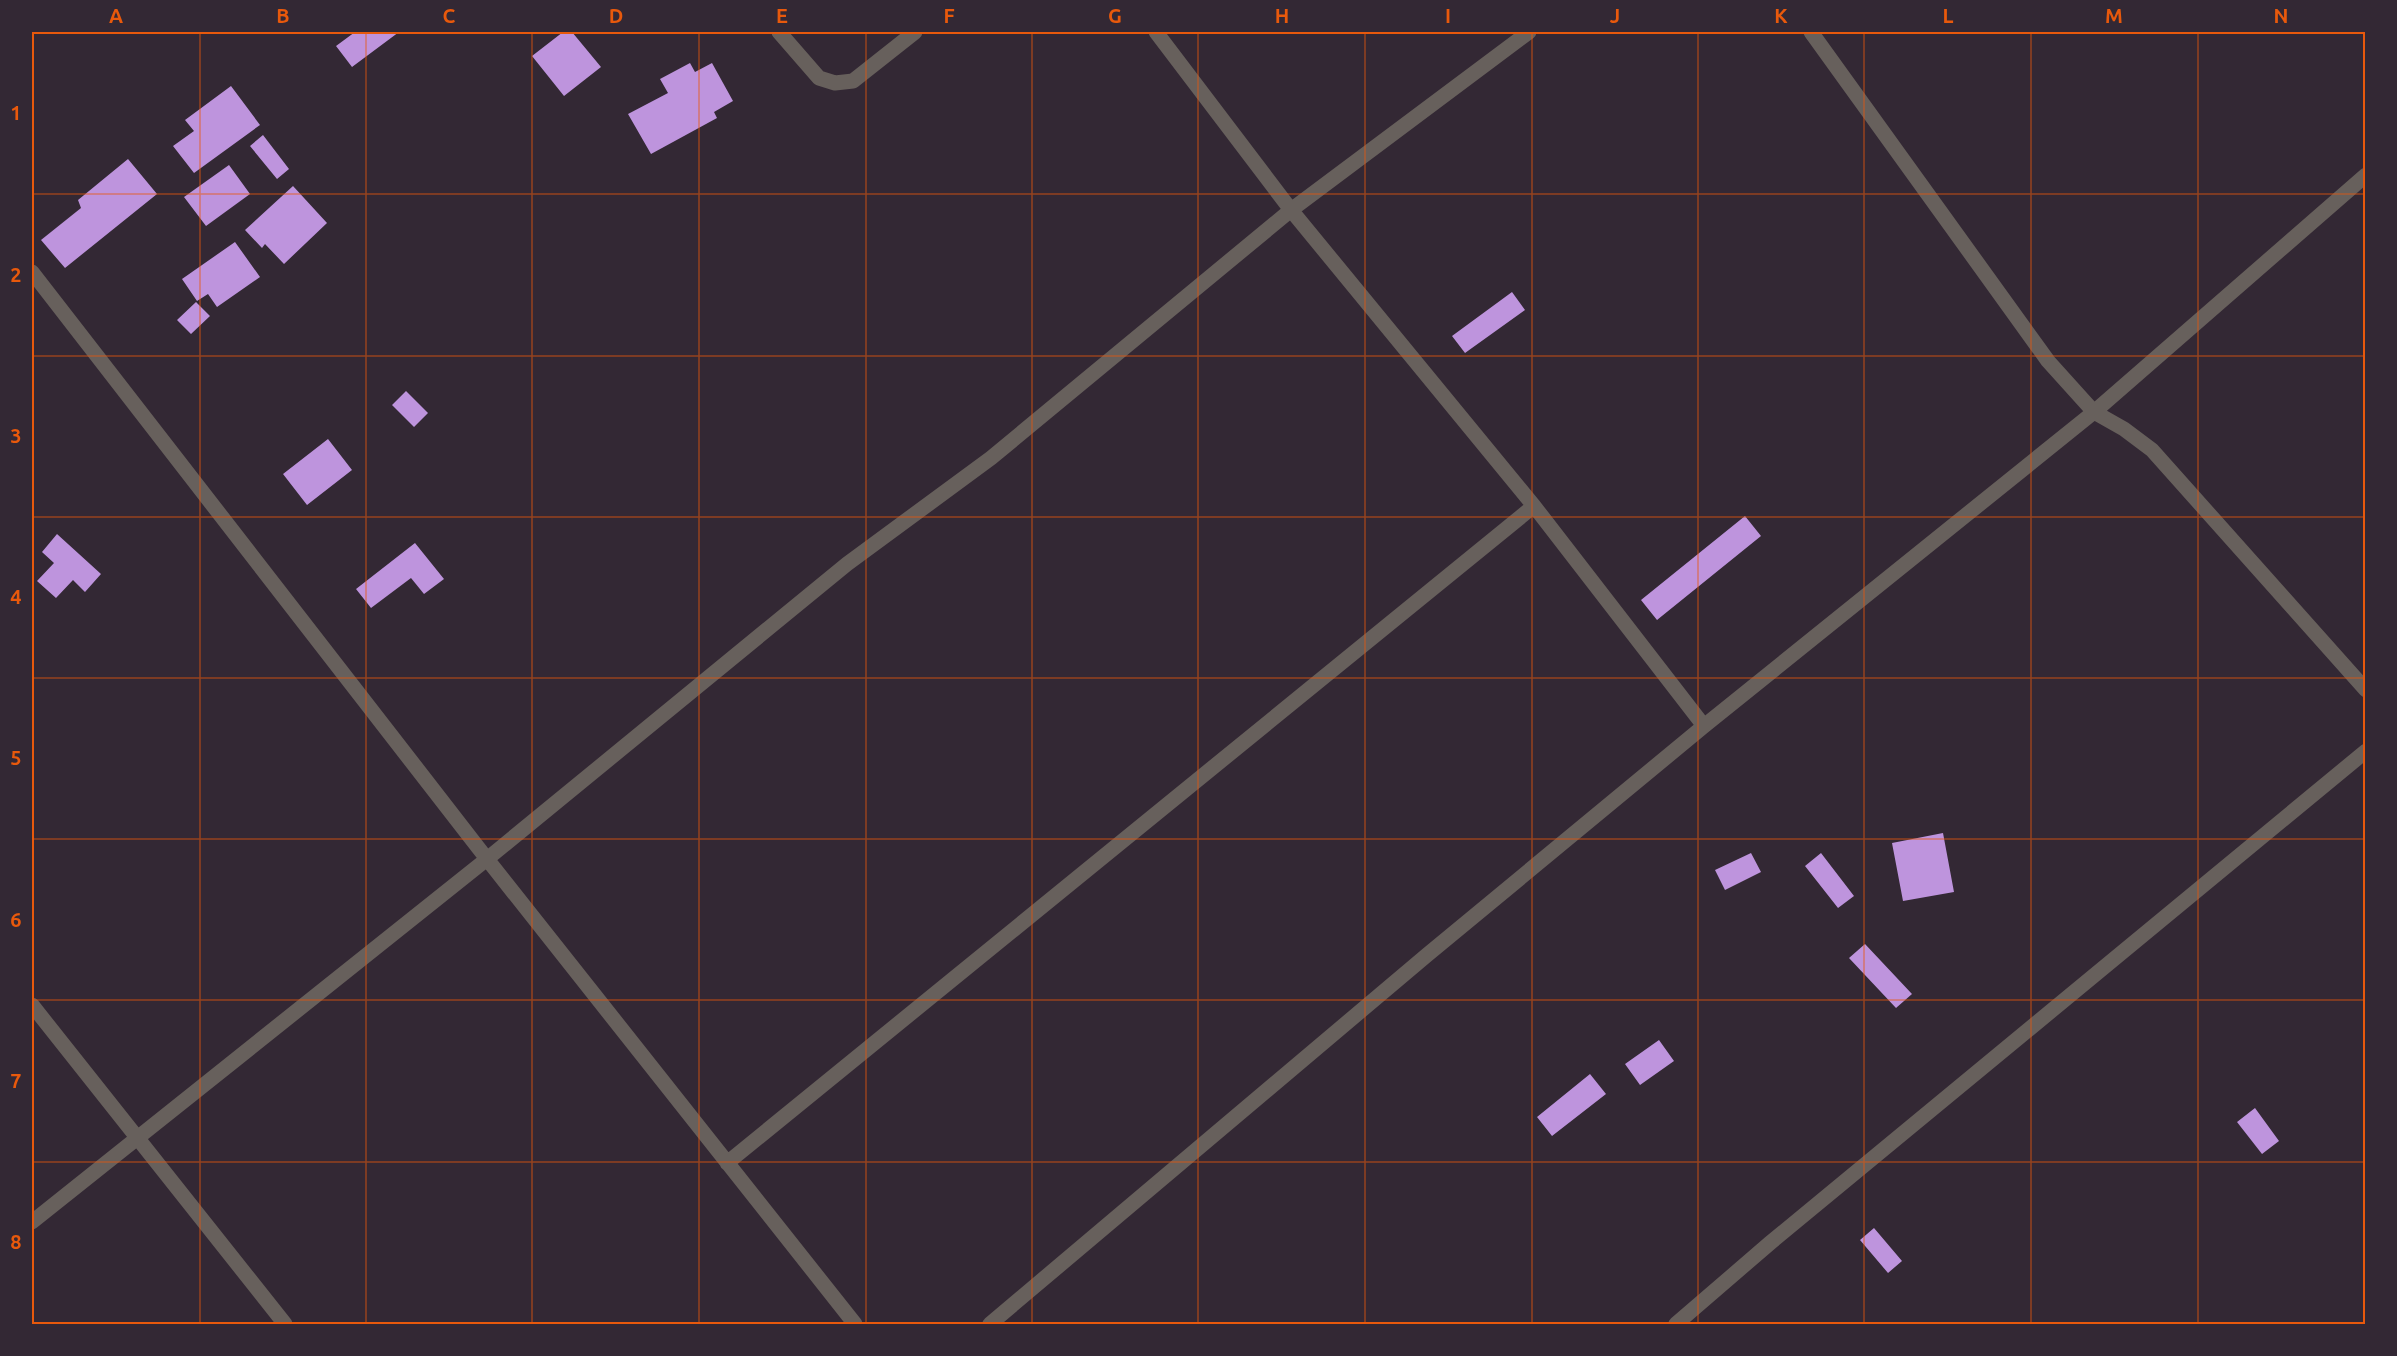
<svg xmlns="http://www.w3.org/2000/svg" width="2397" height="1356" font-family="Ubuntu,sans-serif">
<rect width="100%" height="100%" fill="#332834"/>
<path fill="#be94dd" d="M 355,32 L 399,32 L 352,67 L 336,46 Z
M 563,32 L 572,32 L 601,67 L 564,96 L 532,56 Z
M 690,63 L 695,72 L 712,63 L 733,101 L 714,112 L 717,118 L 651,154 L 628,114 L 668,93 L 660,79 Z
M 231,86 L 260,125 L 194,173 L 173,146 L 194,131 L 185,120 Z
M 263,135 L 289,169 L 277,179 L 250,146 Z
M 128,159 L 157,194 L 65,268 L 41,240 L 81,208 L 78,200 Z
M 229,165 L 250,194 L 206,226 L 184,197 Z
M 293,186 L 327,223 L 284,264 L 265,244 L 262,248 L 245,230 Z
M 235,242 L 260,277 L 217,307 L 208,294 L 197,301 L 182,279 Z
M 1512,292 L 1525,310 L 1465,353 L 1452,336 Z
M 196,302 L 210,316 L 191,334 L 177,320 Z
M 406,391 L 428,413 L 414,427 L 392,405 Z
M 328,439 L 352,470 L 307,505 L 283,474 Z
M 1745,516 L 1761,536 L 1657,620 L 1641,600 Z
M 57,534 L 101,574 L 85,592 L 73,580 L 56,598 L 37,581 L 54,563 L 42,552 Z
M 415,543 L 444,579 L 424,594 L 411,578 L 371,608 L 356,589 Z
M 1943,833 L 1954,892 L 1903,901 L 1892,843 Z
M 1751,853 L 1761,872 L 1725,890 L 1715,870 Z
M 1821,853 L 1854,896 L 1838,908 L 1805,866 Z
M 1865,944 L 1912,994 L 1896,1008 L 1849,958 Z
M 1659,1040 L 1674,1061 L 1640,1085 L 1625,1064 Z
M 1590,1074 L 1606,1094 L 1552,1136 L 1537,1117 Z
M 2255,1108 L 2279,1141 L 2262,1154 L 2237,1122 Z
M 1874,1228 L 1902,1261 L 1888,1273 L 1860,1240 Z"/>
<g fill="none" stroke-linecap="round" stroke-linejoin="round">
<path stroke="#67605c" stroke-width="15" d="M 779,32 L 819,78 L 835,83 L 853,81 L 915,32
M 1156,32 L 1291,210 L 1534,506 L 1704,726
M 1811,32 L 2048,361 L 2094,412 L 2124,429 L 2152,450 L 2366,690
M 32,272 L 487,859 L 855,1324
M 32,1005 L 285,1324
M 727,1163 L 1534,506
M 32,1222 L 487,859 L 847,564 L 991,458 L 1291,210 L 1529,32
M 990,1324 L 1427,955 L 1704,726 L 2094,412 L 2366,175
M 1676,1324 L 1770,1243 L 2366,751"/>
</g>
<path fill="none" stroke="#e8590c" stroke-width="1.5" stroke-opacity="0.55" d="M 200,32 L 200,1324M 366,32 L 366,1324M 532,32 L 532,1324M 699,32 L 699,1324M 866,32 L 866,1324M 1032,32 L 1032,1324M 1198,32 L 1198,1324M 1365,32 L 1365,1324M 1532,32 L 1532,1324M 1698,32 L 1698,1324M 1864,32 L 1864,1324M 2031,32 L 2031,1324M 2198,32 L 2198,1324M 32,194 L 2366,194M 32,356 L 2366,356M 32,517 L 2366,517M 32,678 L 2366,678M 32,839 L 2366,839M 32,1000 L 2366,1000M 32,1162 L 2366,1162"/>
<rect width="2397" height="1356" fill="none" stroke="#332834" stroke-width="66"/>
<rect x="33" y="33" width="2331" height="1290" fill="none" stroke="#e8590c" stroke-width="2"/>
<g font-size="20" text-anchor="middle" font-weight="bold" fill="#e8590c">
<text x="116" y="23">A</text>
<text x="283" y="23">B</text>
<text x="449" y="23">C</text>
<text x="616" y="23">D</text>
<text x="782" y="23">E</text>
<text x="949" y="23">F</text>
<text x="1115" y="23">G</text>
<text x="1282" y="23">H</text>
<text x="1448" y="23">I</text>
<text x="1615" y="23">J</text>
<text x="1781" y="23">K</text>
<text x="1948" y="23">L</text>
<text x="2114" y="23">M</text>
<text x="2281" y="23">N</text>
<text x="16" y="120">1</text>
<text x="16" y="282">2</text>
<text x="16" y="443">3</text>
<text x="16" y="604">4</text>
<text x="16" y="765">5</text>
<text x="16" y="927">6</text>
<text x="16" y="1088">7</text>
<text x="16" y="1249">8</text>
</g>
</svg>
